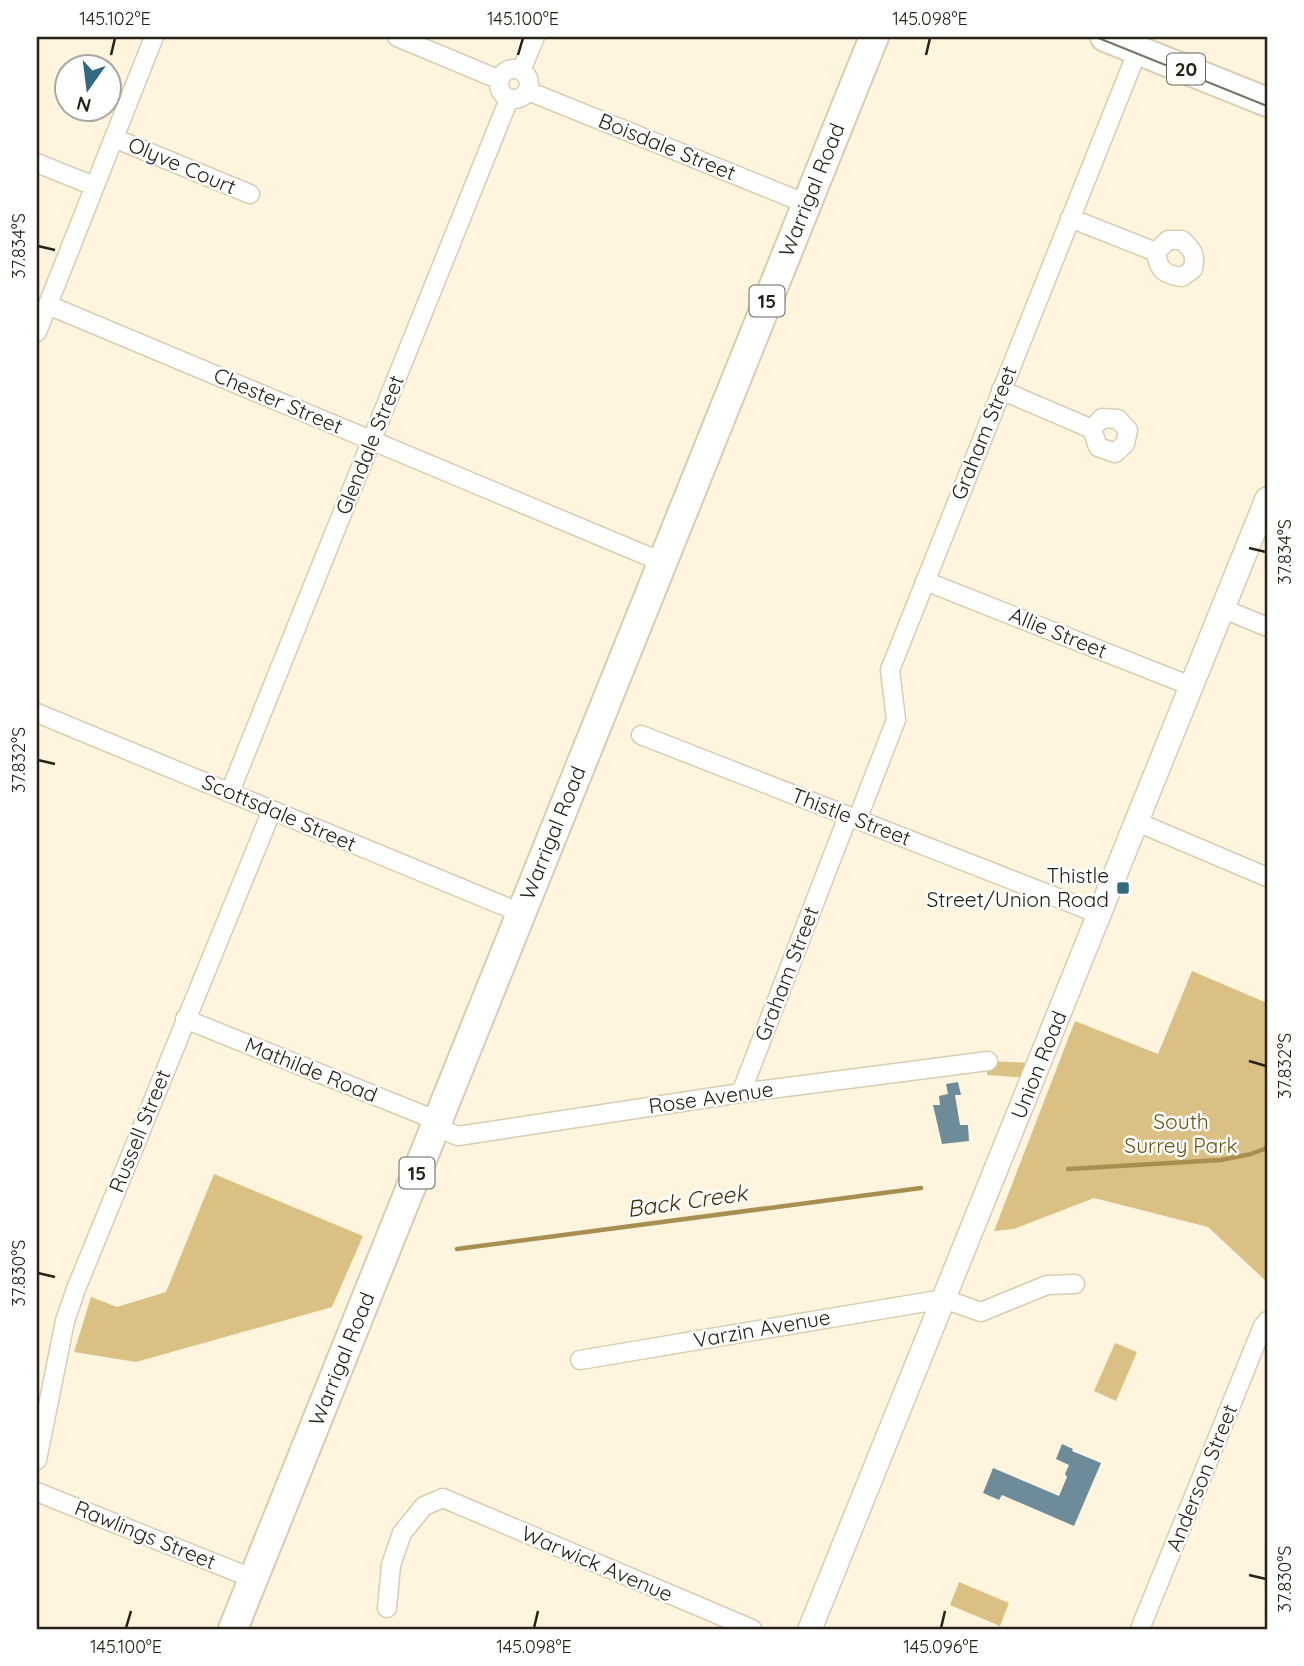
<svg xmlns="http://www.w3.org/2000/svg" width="1304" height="1666" font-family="Quicksand,sans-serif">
<rect width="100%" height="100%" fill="#fff5df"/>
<path fill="#dac183" d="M 1192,971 L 1267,1003 L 1267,1282 L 1208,1227 L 1094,1198 L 1014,1229 L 994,1231 L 1075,1021 L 1158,1054 Z
M 988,1061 L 1030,1063 L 1029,1078 L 987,1075 Z
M 214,1174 L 363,1236 L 332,1307 L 136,1362 L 74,1352 L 91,1297 L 117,1307 L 166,1292 Z
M 1115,1343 L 1137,1352 L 1116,1401 L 1094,1391 Z
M 959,1582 L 1009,1603 L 1000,1626 L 950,1605 Z"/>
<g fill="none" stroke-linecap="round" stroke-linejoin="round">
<path stroke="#a88f50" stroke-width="4.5" d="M 1068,1169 L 1221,1160 L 1251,1154 L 1267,1148
M 457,1249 L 921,1188"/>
</g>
<path fill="#6e8b9a" d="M 958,1082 L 961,1095 L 955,1095 L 960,1125 L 968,1125 L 969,1141 L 942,1144 L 933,1105 L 940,1105 L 939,1096 L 948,1094 L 946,1084 Z
M 1062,1444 L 1073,1449 L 1072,1451 L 1101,1463 L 1074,1526 L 1002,1495 L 999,1500 L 983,1493 L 993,1468 L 1059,1496 L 1067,1477 L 1065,1474 L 1069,1465 L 1056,1459 Z"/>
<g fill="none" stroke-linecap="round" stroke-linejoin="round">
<defs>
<path id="minor" d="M 397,37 L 500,80
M499 84a15 15 0 1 1 30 0a15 15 0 1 1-30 0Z
M 521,71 L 535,37
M 528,91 L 807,204
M 114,138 L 250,194
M 37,163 L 94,186
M 1070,218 L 1156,252
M 1168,240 L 1182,240 C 1193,250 1196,255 1193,269 L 1182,277 C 1165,275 1158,270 1156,252 Z
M 48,305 L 662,562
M 37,332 L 154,37
M 1001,390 L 1092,429 L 1098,447 L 1115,453 L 1125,444 L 1128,430 L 1118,419 L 1102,418 L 1092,429
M 925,581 L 1191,686
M 1224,609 L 1267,627
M 37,713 L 521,913
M 641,735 L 1099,914
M 230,792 L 509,99
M 857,820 L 896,720 L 890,670 L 1138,50
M 1137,822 L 1267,877
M 185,1019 L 438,1121
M 741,1093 L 848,816
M 435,1127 L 458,1136 L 741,1093 L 988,1061
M 580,1360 L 944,1299 L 981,1312 L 1047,1285 L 1075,1284
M 37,1460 L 65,1321 L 76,1289 L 272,810
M 37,1492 L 254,1579
M 387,1608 L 391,1565 L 402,1533 L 424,1506 L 443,1498 L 752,1629
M 1140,1629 L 1263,1326 L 1267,1321"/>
<path id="tertiary" d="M 810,1629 L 1267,499"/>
<path id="primary" d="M 1105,37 L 1267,102
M 233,1629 L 874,37"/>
</defs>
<use href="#minor" stroke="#d8cdb1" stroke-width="21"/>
<use href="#tertiary" stroke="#d8cdb1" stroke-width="26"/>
<use href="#primary" stroke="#d8cdb1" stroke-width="32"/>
<use href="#minor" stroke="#fff" stroke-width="18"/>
<use href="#tertiary" stroke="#fff" stroke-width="23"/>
<use href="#primary" stroke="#fff" stroke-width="28"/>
<path stroke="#797364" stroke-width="2" d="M 1096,37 L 1267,106"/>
</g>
<path fill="none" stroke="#262217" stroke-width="2.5" d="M 111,55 L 115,38M 518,55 L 523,38M 926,55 L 930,38M 38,246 L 55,250M 1249,548 L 1266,552M 38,760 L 55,764M 1249,1061 L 1266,1066M 38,1273 L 55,1277M 1249,1575 L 1266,1579M 126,1628 L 131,1611M 534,1628 L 538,1611M 941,1628 L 945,1611"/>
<rect fill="#326a84" stroke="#fff" stroke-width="2.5" x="1116" y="881" width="14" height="14" rx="3.5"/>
<g text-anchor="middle" stroke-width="5" stroke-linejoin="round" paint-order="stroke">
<g fill="#fff" stroke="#67645d" stroke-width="2">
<rect x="1167" y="53.5" width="38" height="31" rx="5"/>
<rect x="749.5" y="285.5" width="35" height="31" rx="5"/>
<rect x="399.5" y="1157.5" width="35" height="31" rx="5"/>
</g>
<g font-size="19" font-weight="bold" fill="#262217">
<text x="1186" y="76">20</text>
<text x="767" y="308">15</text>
<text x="417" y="1180">15</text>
</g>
<g font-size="21" fill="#262217" stroke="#fff">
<text transform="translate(667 147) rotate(22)" y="7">Boisdale Street</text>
<text transform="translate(182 166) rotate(23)" y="7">Olyve Court</text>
<text transform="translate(812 190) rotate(-68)" y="7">Warrigal Road</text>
<text transform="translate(278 401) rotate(23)" y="7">Chester Street</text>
<text transform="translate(984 433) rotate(-68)" y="7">Graham Street</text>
<text transform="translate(370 445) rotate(-68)" y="7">Glendale Street</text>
<text transform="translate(1058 633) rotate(22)" y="7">Allie Street</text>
<text transform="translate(279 813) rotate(23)" y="7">Scottsdale Street</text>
<text transform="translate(851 817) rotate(21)" y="7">Thistle Street</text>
<text transform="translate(553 833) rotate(-68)" y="7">Warrigal Road</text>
<text transform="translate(787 974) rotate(-69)" y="7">Graham Street</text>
<text transform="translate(1039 1065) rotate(-68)" y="7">Union Road</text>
<text transform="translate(311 1070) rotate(22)" y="7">Mathilde Road</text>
<text transform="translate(711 1098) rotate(-8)" y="7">Rose Avenue</text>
<text transform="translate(140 1131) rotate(-68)" y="7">Russell Street</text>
<text transform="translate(762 1329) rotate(-10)" y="7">Varzin Avenue</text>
<text transform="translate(342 1359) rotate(-68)" y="7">Warrigal Road</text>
<text transform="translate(1202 1478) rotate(-68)" y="7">Anderson Street</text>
<text transform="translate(145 1535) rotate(22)" y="7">Rawlings Street</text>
<text transform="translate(597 1564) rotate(23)" y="7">Warwick Avenue</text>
</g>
<g font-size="21" fill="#262217" stroke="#fff" text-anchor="end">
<text x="1109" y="883">Thistle<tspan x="1109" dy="24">Street/Union Road</tspan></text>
</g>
<g font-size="21" fill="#695210" stroke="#fff">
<text x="1181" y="1129">South<tspan x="1181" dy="24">Surrey Park</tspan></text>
</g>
<g font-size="23" font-style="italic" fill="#40320c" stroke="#fff">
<text transform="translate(687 1201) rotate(-8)" y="8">Back Creek</text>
</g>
</g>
<rect width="1304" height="1666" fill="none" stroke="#ffffff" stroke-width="77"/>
<g transform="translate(88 88) rotate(194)"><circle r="33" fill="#ffffff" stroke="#a8a7a2" stroke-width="2"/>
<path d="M0-5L12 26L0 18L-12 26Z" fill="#326a84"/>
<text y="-10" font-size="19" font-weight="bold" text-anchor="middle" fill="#262217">N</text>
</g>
<rect x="38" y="38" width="1228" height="1590" fill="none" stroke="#262217" stroke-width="2.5"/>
<g font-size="18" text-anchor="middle" fill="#262217">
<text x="115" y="25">145.102°E</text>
<text x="523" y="25">145.100°E</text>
<text x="930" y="25">145.098°E</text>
<text transform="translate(19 246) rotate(-90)" y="6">37.834°S</text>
<text transform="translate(1285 552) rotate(-90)" y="6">37.834°S</text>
<text transform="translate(19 760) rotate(-90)" y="6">37.832°S</text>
<text transform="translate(1285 1066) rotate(-90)" y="6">37.832°S</text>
<text transform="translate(19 1273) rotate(-90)" y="6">37.830°S</text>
<text transform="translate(1285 1579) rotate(-90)" y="6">37.830°S</text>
<text x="126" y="1653">145.100°E</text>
<text x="534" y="1653">145.098°E</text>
<text x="941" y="1653">145.096°E</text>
</g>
</svg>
